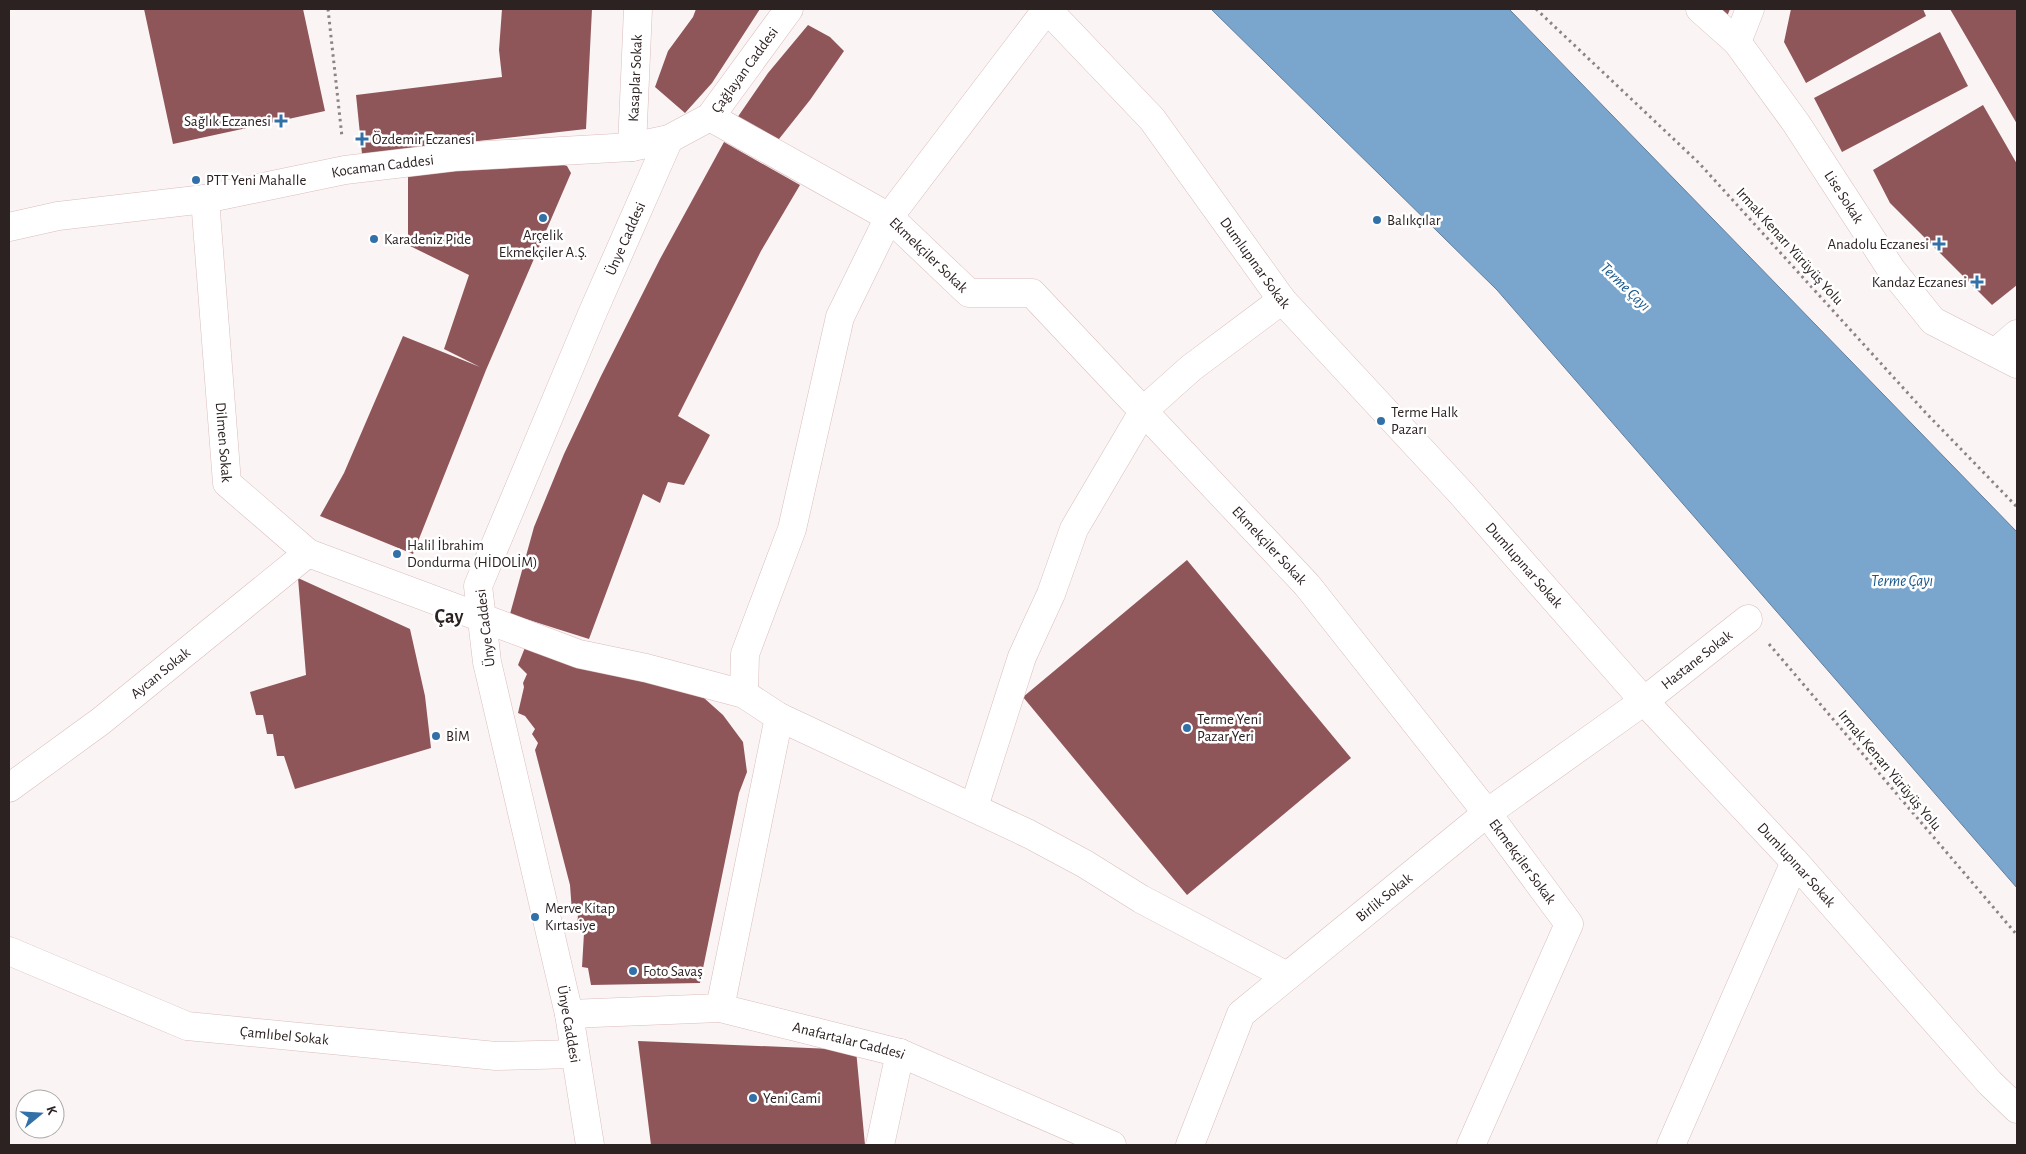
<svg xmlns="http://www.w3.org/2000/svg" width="2026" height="1154" font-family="'Alegreya Sans',sans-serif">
<rect width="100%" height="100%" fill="#fbf4f4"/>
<path fill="#7aa5cd" stroke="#637e9a" d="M 1211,9 L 1509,9 L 2017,532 L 2017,888 L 1497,290 Z"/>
<path fill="#8f565a" d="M 144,9 L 303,9 L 325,111 L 173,144 Z
M 502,9 L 592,9 L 586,129 L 362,154 L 356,95 L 502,77 L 499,50 Z
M 696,9 L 760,9 L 712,83 L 685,113 L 655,87 L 668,51 L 693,17 Z
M 1712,9 L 1730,9 L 1728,14 L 1723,16 Z
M 1791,9 L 1923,9 L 1926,16 L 1806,83 L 1784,42 Z
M 1950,9 L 2017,9 L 2017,124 Z
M 808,25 L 830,37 L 844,51 L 810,100 L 775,144 L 737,118 L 768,73 Z
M 1940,32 L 1968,86 L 1842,152 L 1814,98 Z
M 1983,105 L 2017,164 L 2017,285 L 1992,305 L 1890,203 L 1873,170 Z
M 724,142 L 800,185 L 761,251 L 678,416 L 710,435 L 684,485 L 668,482 L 660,503 L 643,494 L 589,639 L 510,614 L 534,527 L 564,454 L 601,376 L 660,259 Z
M 555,162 L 567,166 L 571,173 L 486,370 L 413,554 L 320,516 L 344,473 L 403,336 L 480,367 L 444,349 L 469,275 L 408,245 L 408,174 Z
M 1187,560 L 1351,758 L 1187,895 L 1023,697 Z
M 298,578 L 410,629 L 425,696 L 431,748 L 295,789 L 284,756 L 277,756 L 273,734 L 267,734 L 263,715 L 256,715 L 250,692 L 306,675 Z
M 526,645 L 704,698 L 723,715 L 743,742 L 747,772 L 739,793 L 700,983 L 591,985 L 588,968 L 582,967 L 584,933 L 577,930 L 578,914 L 572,912 L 570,885 L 535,750 L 538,743 L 532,734 L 535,729 L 525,716 L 518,713 L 524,687 L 523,683 L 527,674 L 518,665 Z
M 638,1041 L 856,1050 L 865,1145 L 651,1145 Z"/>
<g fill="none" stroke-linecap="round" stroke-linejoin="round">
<defs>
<g id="minor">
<path id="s1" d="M 710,117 L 889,217 L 969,293 L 1032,293 L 1307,585 L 1487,813 L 1569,924 L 1471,1145"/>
<path id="s2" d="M 205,199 L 227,483 L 308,553 L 579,654 L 646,668 L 744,694 L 779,717 L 1029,834 L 1085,864 L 1141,899 L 1287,976"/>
<path d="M 1996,352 L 2017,334"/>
<path d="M 744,694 L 745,654 L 792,529 L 840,317 L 889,217 L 1047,9"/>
<path id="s3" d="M 9,788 L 101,721 L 308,553"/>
<path d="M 974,807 L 1022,657 L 1051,594 L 1074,529 L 1144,410 L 1191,368 L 1282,300"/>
<path id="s4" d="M 9,951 L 187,1026 L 496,1056 L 575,1054"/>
<path d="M 720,1008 L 779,717"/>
<path d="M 880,1145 L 900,1053"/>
<path id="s5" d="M 1190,1145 L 1241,1014 L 1487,813 L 1644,701 L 1748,619"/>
<path d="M 1671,1145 L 1795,862"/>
</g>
<g id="tertiary">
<path id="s6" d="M 1047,9 L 1152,119 L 1282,300 L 1461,493 L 1644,701 L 1795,862 L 1990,1083 L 2017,1109"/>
<path id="s7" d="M 1700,9 L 1737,42 L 1796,123 L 1891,269 L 1933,321 L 2017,364"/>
<path d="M 1737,42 L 1750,9"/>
</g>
<g id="secondary">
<path id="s8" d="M 632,147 L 638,9"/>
<path id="s9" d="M 9,227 L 58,216 L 205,199 L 345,170 L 454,157 L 632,147 L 669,139 L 710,117 L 789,9"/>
<path id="s10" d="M 569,1014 L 720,1008 L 900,1053 L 1112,1145"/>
<path id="s11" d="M 590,1145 L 569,1014 L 487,662 L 478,586 L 592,314 L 669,139"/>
</g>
</defs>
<use href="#minor" stroke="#dbbdbd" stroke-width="29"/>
<use href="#tertiary" stroke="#dbbdbd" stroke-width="29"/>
<use href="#secondary" stroke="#dbbdbd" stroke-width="29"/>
<path stroke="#8c8383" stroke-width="3" stroke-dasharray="2.5 4" stroke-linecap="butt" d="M 328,9 L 342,137
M 1536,9 L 1699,163 L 1925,412 L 2017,507
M 1769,644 L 2017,935"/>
<use href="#minor" stroke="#fff" stroke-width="28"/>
<use href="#tertiary" stroke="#fff" stroke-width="28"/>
<use href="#secondary" stroke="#fff" stroke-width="28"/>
</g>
<g fill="#3171a8" stroke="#fff" stroke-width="2">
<path d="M278.5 113.5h5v5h5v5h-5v5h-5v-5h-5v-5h5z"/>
<path d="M359.5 131.5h5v5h5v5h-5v5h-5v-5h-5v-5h5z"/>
<circle cx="196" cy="180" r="5"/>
<circle cx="543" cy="218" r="5"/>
<circle cx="1377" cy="220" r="5"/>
<circle cx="374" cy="239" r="5"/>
<path d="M1936.5 236.5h5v5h5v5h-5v5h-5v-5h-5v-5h5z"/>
<path d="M1974.5 274.5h5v5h5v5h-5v5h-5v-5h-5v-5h5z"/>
<circle cx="1381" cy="421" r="5"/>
<circle cx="397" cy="554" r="5"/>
<circle cx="1187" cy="728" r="5"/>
<circle cx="436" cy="736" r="5"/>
<circle cx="535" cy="917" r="5"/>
<circle cx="633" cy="971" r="5"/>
<circle cx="753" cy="1098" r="5"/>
</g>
<g text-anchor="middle" stroke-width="5" stroke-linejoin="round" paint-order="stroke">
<g font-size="15" fill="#2d2222" stroke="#fff">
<text dy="5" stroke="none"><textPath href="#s9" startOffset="772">Çağlayan Caddesi</textPath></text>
<text dy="5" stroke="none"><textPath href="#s8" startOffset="69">Kasaplar Sokak</textPath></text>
<text dy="5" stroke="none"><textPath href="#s9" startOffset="379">Kocaman Caddesi</textPath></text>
<text dy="5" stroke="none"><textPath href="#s7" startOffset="238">Lise Sokak</textPath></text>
<text dy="5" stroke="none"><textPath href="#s11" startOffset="948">Ünye Caddesi</textPath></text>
<text transform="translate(1790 246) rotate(48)" y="5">Irmak Kenarı Yürüyüş Yolu</text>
<text dy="5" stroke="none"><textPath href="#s1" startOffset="260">Ekmekçiler Sokak</textPath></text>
<text dy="5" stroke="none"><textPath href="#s6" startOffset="329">Dumlupınar Sokak</textPath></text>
<text dy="5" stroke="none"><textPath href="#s2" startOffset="244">Dilmen Sokak</textPath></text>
<text dy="5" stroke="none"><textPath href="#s1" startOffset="725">Ekmekçiler Sokak</textPath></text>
<text dy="5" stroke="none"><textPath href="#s6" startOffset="734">Dumlupınar Sokak</textPath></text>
<text transform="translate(485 628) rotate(-97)" y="5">Ünye Caddesi</text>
<text dy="5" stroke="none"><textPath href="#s5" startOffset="718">Hastane Sokak</textPath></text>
<text dy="5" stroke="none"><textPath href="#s3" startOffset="190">Aycan Sokak</textPath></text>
<text transform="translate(1890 770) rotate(50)" y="5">Irmak Kenarı Yürüyüş Yolu</text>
<text dy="5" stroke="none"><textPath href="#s1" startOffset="1130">Ekmekçiler Sokak</textPath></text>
<text dy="5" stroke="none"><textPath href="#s6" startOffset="1139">Dumlupınar Sokak</textPath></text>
<text dy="5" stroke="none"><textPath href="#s5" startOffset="325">Birlik Sokak</textPath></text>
<text transform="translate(569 1024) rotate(80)" y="5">Ünye Caddesi</text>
<text dy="5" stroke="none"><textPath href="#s4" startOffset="291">Çamlıbel Sokak</textPath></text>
<text dy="5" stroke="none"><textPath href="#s10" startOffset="284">Anafartalar Caddesi</textPath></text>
</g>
<g font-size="15" fill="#2d2222" stroke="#fff" text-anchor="start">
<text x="271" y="126" text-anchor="end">Sağlık Eczanesi</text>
<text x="372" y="144">Özdemir Eczanesi</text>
<text x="206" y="185">PTT Yeni Mahalle</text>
<text x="1387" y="225">Balıkçılar</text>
<text x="543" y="240" text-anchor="middle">Arçelik<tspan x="543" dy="17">Ekmekçiler A.Ş.</tspan></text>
<text x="384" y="244">Karadeniz Pide</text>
<text x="1929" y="249" text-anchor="end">Anadolu Eczanesi</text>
<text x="1967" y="287" text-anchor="end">Kandaz Eczanesi</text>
<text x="1391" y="417">Terme Halk<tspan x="1391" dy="17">Pazarı</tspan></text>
<text x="407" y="550">Halil İbrahim<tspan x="407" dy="17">Dondurma (HİDOLİM)</tspan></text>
<text x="1197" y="724">Terme Yeni<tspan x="1197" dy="17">Pazar Yeri</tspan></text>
<text x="446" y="741">BİM</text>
<text x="545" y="913">Merve Kitap<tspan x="545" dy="17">Kırtasiye</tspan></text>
<text x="643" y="976">Foto Savaş</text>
<text x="763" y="1103">Yeni Cami</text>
</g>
<g font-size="16" font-style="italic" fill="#195a8d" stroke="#fff">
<text transform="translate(1626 286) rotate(44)" y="6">Terme Çayı</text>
<text x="1902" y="586">Terme Çayı</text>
</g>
<g font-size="20" font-weight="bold" fill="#2d2222" stroke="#fff">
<text x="449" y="623">Çay</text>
</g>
</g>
<rect width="2026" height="1154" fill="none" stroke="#2d2222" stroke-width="20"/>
<g transform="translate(40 1114) rotate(72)"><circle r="24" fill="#ffffff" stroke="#aba7a7"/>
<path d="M0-4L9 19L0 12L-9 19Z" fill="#3171a8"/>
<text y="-8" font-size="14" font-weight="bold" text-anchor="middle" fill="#2d2222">K</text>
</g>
</svg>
